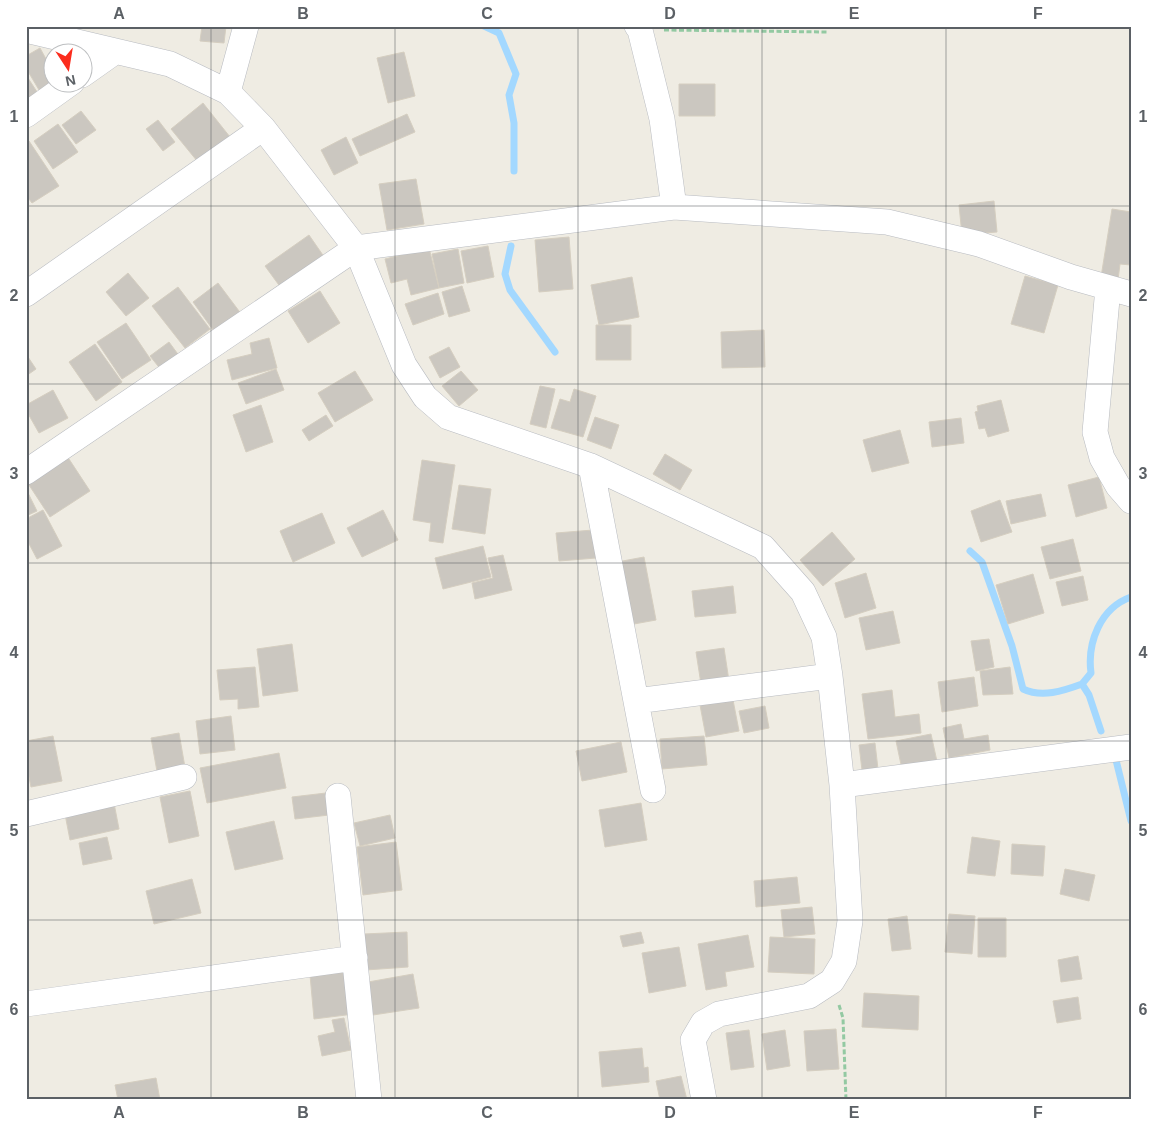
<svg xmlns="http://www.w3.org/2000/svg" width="1157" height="1126" font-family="Helvetica,sans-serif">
<rect width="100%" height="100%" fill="#efece3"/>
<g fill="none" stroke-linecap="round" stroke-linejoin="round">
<path stroke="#a3d8ff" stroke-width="7" d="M 484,26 L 499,33 L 516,74 L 509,95 L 514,123 L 514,171
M 511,246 L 505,274 L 510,290 L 555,352
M 970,551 L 982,562 L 1012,646 L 1023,689 C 1042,698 1063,691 1082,684 L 1089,695 L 1101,731
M 1082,684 L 1091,673 C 1087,643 1100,608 1131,597
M 1115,756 L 1131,821"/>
</g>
<path fill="#cbc7c0" stroke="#d5cec0" d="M 202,26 L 226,26 L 224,43 L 200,41 Z
M 40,48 L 52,70 L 52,82 L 42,95 L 26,68 L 26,56 Z
M 404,52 L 415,96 L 388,103 L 377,58 Z
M 26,75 L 41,98 L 26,107 Z
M 679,84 L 715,84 L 715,116 L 679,116 Z
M 203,103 L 234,142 L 202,167 L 171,129 Z
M 81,111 L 96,130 L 76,144 L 62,125 Z
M 407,114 L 415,132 L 360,156 L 352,139 Z
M 158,120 L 175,142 L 163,151 L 146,129 Z
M 58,124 L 78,152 L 53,169 L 34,141 Z
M 346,137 L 358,163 L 334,175 L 321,150 Z
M 29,141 L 59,186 L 32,203 L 26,195 L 26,143 Z
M 416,179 L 424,224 L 387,230 L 379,184 Z
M 994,201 L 997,232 L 962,235 L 959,205 Z
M 1112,209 L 1131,212 L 1131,265 L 1120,264 L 1118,280 L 1101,277 Z
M 309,235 L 327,261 L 284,292 L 265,266 Z
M 569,237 L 573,289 L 539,292 L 535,240 Z
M 488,246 L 494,277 L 467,283 L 461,251 Z
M 429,248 L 439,288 L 411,295 L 407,279 L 391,283 L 385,259 Z
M 458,249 L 464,283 L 439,288 L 432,254 Z
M 128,273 L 149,298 L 126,316 L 106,292 Z
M 1025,276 L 1058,285 L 1044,333 L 1011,324 Z
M 632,277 L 639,317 L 599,325 L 591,285 Z
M 218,283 L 242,315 L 216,334 L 193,302 Z
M 462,286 L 470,311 L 449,317 L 442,292 Z
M 178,287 L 210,329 L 185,348 L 152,306 Z
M 320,291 L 340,323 L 308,343 L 288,311 Z
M 438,293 L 444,314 L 413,325 L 405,304 Z
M 126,323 L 151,360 L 122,379 L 97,342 Z
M 596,325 L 631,325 L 631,360 L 596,360 Z
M 764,330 L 765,367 L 722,368 L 721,332 Z
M 269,338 L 277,368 L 232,380 L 227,360 L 252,354 L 250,343 Z
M 169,342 L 180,357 L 162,371 L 150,356 Z
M 95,344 L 122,382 L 96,401 L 69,362 Z
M 449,347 L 460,367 L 440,378 L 429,357 Z
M 26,354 L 36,369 L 26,376 Z
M 276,369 L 284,390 L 246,404 L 238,383 Z
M 355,371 L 373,400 L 335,422 L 318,393 Z
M 461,371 L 478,390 L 459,406 L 442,386 Z
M 540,386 L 555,389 L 546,428 L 530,424 Z
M 574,389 L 596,396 L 583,437 L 551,428 L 560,399 L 570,402 Z
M 53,390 L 68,418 L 39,433 L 26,410 L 26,405 Z
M 1001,400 L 1009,431 L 988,437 L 985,428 L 979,429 L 975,412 L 978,411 L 977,406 Z
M 261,405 L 273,442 L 246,452 L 233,415 Z
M 326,415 L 333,426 L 309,441 L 302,430 Z
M 595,417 L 619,425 L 611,449 L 587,440 Z
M 961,418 L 964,443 L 932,447 L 929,422 Z
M 900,430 L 909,463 L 872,472 L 863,440 Z
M 665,454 L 692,470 L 680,490 L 653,474 Z
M 67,456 L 90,491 L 50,517 L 27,482 Z
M 422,460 L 455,465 L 443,543 L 429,541 L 431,523 L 413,520 Z
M 1099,477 L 1107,508 L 1076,517 L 1068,485 Z
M 459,485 L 491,489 L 485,534 L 452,529 Z
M 26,489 L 37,511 L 26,516 Z
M 1041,494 L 1046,516 L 1011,524 L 1006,501 Z
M 1000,500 L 1012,532 L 981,542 L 971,511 Z
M 43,510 L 62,546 L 37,559 L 26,538 L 26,519 Z
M 383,510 L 398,540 L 362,557 L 347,528 Z
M 322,513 L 335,543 L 293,562 L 280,531 Z
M 593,530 L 596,558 L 559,561 L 556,533 Z
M 832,532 L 855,559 L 823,586 L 800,560 Z
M 1073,539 L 1081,571 L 1050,579 L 1041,547 Z
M 483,546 L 491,577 L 443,589 L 435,558 Z
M 503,555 L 512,590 L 475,599 L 472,583 L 493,578 L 488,558 Z
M 644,557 L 656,620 L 623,626 L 612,563 Z
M 866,573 L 876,608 L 845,618 L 835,583 Z
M 1033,574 L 1044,613 L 1008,624 L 996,585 Z
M 1083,576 L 1088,600 L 1062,606 L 1056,582 Z
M 733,586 L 736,613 L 695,617 L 692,591 Z
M 893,611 L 900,643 L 866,650 L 859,618 Z
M 989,639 L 994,667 L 976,671 L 971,641 Z
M 292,644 L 298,691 L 263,696 L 257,649 Z
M 724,648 L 729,681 L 701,684 L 696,652 Z
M 255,667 L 259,707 L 238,709 L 238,699 L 220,700 L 217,670 Z
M 1010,667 L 1013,694 L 983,695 L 980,671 Z
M 974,677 L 978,706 L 942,712 L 938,682 Z
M 892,690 L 895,717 L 919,714 L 921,733 L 868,739 L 862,694 Z
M 733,700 L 739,731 L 706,737 L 700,705 Z
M 765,706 L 769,728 L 744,733 L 739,711 Z
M 231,716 L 235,750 L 200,754 L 196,721 Z
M 961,724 L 964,739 L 988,735 L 990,750 L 949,758 L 943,728 Z
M 179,733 L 186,773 L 158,777 L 151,738 Z
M 931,734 L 938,766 L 903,774 L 896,741 Z
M 53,736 L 62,781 L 31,787 L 26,762 L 26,741 Z
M 704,736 L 707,765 L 662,769 L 660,739 Z
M 621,742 L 627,772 L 582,781 L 576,751 Z
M 875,743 L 878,769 L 862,770 L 859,745 Z
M 279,753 L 286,788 L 207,803 L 200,768 Z
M 190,791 L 199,836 L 169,843 L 160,797 Z
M 326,793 L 329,815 L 295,819 L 292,797 Z
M 113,798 L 119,829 L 70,840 L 64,809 Z
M 641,803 L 647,840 L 605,847 L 599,810 Z
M 390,815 L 395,838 L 360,846 L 354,823 Z
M 274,821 L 283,859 L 235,870 L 226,832 Z
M 107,837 L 112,859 L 83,865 L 79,843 Z
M 972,837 L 1000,841 L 995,876 L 967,873 Z
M 396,842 L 402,890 L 363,895 L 357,847 Z
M 1012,844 L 1045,846 L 1043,876 L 1011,874 Z
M 1065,869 L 1095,875 L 1089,901 L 1060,894 Z
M 797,877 L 800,903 L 756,907 L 754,881 Z
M 192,879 L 201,913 L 154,924 L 146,891 Z
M 812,907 L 815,934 L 784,937 L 781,910 Z
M 949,914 L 975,916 L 972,954 L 945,952 Z
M 907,916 L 911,949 L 892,951 L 888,919 Z
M 978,918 L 1006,918 L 1006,957 L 978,957 Z
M 407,932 L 408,967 L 366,970 L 364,934 Z
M 641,932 L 644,943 L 623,947 L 620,936 Z
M 748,935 L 754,967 L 725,972 L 727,986 L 706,990 L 698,944 Z
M 770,937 L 815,939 L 814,974 L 768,972 Z
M 679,947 L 686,986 L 649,993 L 642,953 Z
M 1078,956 L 1082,979 L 1061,982 L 1058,960 Z
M 349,971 L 354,1014 L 314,1019 L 310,975 Z
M 413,974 L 419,1008 L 373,1015 L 368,982 Z
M 864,993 L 919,996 L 918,1030 L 862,1027 Z
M 1078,997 L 1081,1019 L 1057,1023 L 1053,1001 Z
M 344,1018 L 351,1050 L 322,1056 L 318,1036 L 335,1032 L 332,1020 Z
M 836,1029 L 839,1069 L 807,1071 L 804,1031 Z
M 749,1030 L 754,1067 L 731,1070 L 726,1033 Z
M 785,1030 L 790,1066 L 767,1070 L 762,1034 Z
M 642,1048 L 644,1068 L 648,1067 L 649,1082 L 602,1087 L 599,1052 Z
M 681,1076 L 687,1100 L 660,1100 L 656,1081 Z
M 156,1078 L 160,1100 L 118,1100 L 115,1085 Z"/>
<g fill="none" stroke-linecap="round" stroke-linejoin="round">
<defs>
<path id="street" d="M 637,26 L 640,30 L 662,119 L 674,207
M 26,30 L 170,64 L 228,92 L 263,128 L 356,248 L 404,365 L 425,397 L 448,417 L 591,466 L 763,547 L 803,592 L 824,637 L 830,676 L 842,785 L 850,921 L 844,961 L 832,981 L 809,996 L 719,1014 L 703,1023 L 693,1040 L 704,1100
M 82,75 L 116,51
M 228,92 L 246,26
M 26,115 L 72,82
M 1108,288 L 1095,432 L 1102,458 L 1118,486 L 1131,501
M 26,294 L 263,128
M 591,466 L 653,790
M 26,472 L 356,248 L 674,207 L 887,222 L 979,244 L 1071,277 L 1131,294
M 636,701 L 830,676
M 842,785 L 1131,747
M 338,796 L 369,1100
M 26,814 L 184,777
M 26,1004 L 355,958"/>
</defs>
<use href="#street" stroke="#b8bbc1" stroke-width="26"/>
<path stroke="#93c9a2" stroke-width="3" stroke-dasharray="5 2.5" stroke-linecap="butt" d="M 664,30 L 829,32
M 839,1005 L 843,1018 L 846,1100"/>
<use href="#street" stroke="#fff" stroke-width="25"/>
</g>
<path fill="none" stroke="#5b6065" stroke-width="1" stroke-opacity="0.55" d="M 211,26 L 211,1100M 395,26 L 395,1100M 578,26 L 578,1100M 762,26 L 762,1100M 946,26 L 946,1100M 26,206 L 1131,206M 26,384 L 1131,384M 26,563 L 1131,563M 26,741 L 1131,741M 26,920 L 1131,920"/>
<rect width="1157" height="1126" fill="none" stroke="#ffffff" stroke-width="55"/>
<g transform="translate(68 68) rotate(168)"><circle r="24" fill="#ffffff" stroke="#bdbfc1"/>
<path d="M0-4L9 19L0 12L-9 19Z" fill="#fb2c1d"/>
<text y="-8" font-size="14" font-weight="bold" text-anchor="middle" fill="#5b6065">N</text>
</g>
<rect x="28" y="28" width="1102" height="1070" fill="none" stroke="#5b6065" stroke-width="2"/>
<g font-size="16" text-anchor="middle" font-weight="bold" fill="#5b6065">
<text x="119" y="19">A</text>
<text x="303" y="19">B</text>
<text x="487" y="19">C</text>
<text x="670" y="19">D</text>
<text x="854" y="19">E</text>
<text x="1038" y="19">F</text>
<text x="14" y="122">1</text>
<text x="1143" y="122">1</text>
<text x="14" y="301">2</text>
<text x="1143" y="301">2</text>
<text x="14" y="479">3</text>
<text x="1143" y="479">3</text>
<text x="14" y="658">4</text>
<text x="1143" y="658">4</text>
<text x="14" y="836">5</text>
<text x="1143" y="836">5</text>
<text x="14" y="1015">6</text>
<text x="1143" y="1015">6</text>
<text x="119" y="1118">A</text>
<text x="303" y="1118">B</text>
<text x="487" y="1118">C</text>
<text x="670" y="1118">D</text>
<text x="854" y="1118">E</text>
<text x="1038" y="1118">F</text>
</g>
</svg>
